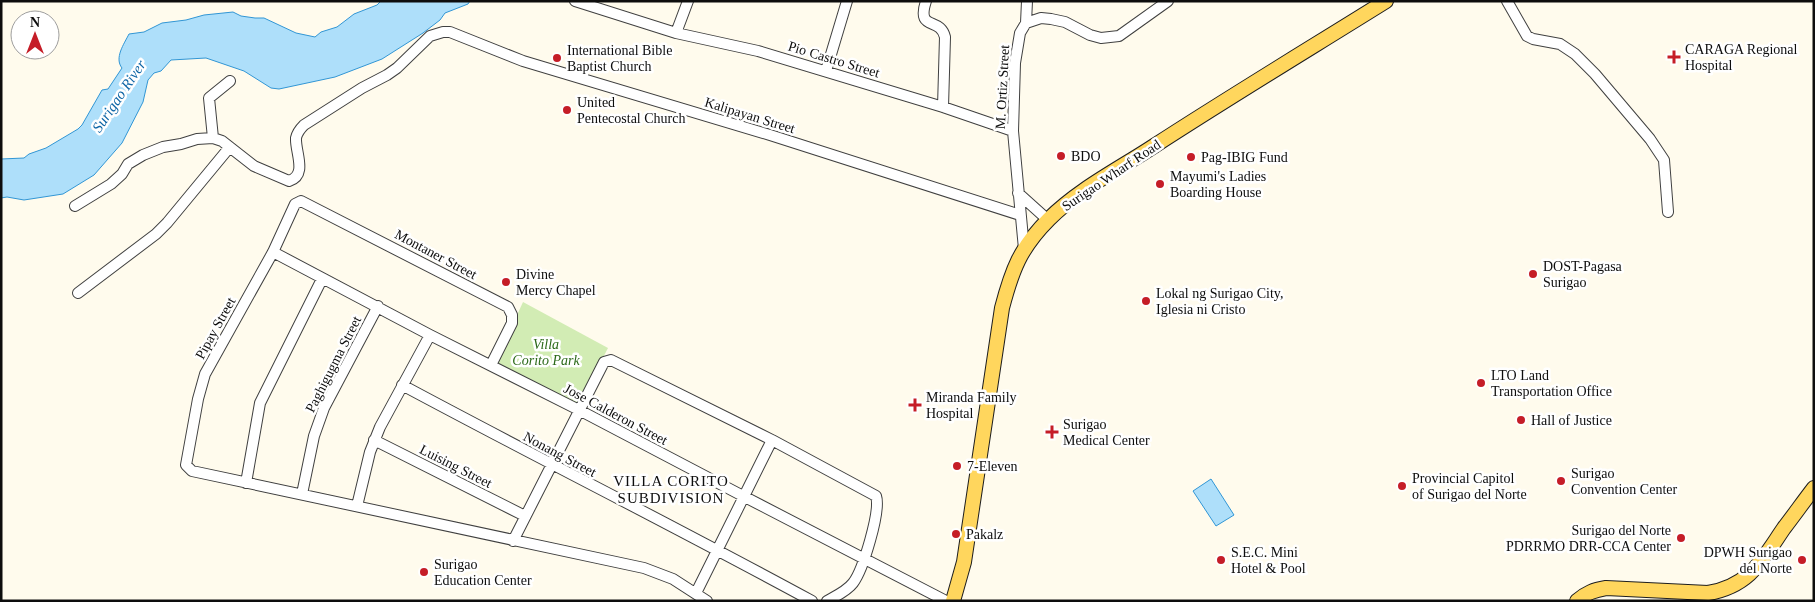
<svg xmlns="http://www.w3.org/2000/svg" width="1815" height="602" font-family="Georgia,serif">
<rect width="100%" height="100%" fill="#fffbed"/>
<path fill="#d2ecb4" d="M 523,302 L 608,348 L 578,406 L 495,363 Z"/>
<path fill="#aedffa" stroke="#3196d5" d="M 381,1 L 470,1 L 468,4 L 445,13 L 440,20 L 423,33 L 382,59 L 335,77 L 279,89 L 271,88 L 244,71 L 206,58 L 171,60 L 161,71 L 154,73 L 148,80 L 143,102 L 122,143 L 94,175 L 63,194 L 24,200 L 7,197 L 1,198 L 1,159 L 24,158 L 29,154 L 46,148 L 78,129 L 82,125 L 102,90 L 108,89 L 122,68 C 114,58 124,44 129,34 L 144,32 L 162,23 L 186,20 L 204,15 L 233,12 L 241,16 L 255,18 L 264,18 L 296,33 L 315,37 L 321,32 L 337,27 L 354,14 L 377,5 Z
M 1211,479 L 1234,515 L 1216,526 L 1193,491 Z"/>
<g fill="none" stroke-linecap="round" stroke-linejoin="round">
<defs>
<path id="minor" d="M 575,1 L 676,33
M 688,1 L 676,33 L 758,51 L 943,107 L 1013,131
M 926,1 C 916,32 940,16 945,37 L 943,107
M 1507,1 L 1527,36 L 1533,39 L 1560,44 L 1575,54 L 1595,74 L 1650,139 L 1664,160 L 1668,212
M 1026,23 L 1027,1
M 826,71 L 847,1
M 213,138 L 209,98 L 230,81
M 1018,193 L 1048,220
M 75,206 L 111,184 L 122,174 L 128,164 L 143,155 L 163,147 L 181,144 L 197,139 L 213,138 L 222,141 L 254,166 L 289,181 C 308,175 295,152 296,138 C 297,133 300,129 304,125 L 362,88 L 387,75 L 397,68 L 430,36 L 443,32 L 450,32 L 523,61 L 770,135 L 1020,215
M 1024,249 L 1013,131 L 1015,63 L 1020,33 L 1026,23 L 1041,18 L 1051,19 L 1065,22 L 1090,35 L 1101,38 L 1119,36 L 1168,1
M 273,252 L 430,335 L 579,410 L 743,496 L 946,601
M 78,293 L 156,234 L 167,223 L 229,148
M 491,365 L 512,323 L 512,315 L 508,307 L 301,201 L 295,204 L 273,252 L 205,374 L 198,399 L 186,465 L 192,471 L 644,568 L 673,579 L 707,601
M 402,385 C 538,458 676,527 812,601
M 374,440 L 525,516
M 246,483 L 260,403 L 322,279
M 302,494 L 314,436 L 324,408 L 378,306
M 357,506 L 370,452 L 380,427 L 430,335
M 513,541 L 604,362 L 611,360 L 772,440 L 876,496 C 881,511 863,570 853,583 C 847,591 836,596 827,601
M 696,593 L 772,440"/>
<path id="major" d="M 953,601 L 964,562 L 1002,308 C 1012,270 1020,248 1049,219 C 1079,189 1119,169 1154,146 C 1231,96 1309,49 1386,1
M 1577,601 C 1586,593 1594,590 1606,588 L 1708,593 C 1750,586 1762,560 1784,528 C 1794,515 1804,501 1814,488"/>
</defs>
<use href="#minor" stroke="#404040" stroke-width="12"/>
<use href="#major" stroke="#1e1e1e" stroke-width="16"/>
<use href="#minor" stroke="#fff" stroke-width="10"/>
<use href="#major" stroke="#ffd65d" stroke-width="14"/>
</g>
<g fill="#c51d27" stroke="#fff" stroke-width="2">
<path d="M1671.5 49.5h5v5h5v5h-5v5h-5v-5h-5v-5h5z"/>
<circle cx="557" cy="58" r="5"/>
<circle cx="567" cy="110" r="5"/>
<circle cx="1061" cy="156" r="5"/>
<circle cx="1191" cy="157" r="5"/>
<circle cx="1160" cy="184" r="5"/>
<circle cx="1533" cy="274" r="5"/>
<circle cx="506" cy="282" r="5"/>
<circle cx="1146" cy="301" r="5"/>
<circle cx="1481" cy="383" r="5"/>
<path d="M912.5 397.5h5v5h5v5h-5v5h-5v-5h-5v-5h5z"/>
<circle cx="1521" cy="420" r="5"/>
<path d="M1049.5 424.5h5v5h5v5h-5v5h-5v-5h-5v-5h5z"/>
<circle cx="957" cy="466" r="5"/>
<circle cx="1561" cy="481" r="5"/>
<circle cx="1402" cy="486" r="5"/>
<circle cx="956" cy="534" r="5"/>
<circle cx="1681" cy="538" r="5"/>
<circle cx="1221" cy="560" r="5"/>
<circle cx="1802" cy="560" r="5"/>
<circle cx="424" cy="572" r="5"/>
</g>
<g text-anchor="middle" stroke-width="5" stroke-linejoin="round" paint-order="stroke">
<g font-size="14" fill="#0d0d0d" stroke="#fff" text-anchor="start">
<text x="1685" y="54">CARAGA Regional<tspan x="1685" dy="16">Hospital</tspan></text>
<text x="567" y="55">International Bible<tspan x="567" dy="16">Baptist Church</tspan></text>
<text x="577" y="107">United<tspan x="577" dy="16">Pentecostal Church</tspan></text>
<text x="1071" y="161">BDO</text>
<text x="1201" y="162">Pag-IBIG Fund</text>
<text x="1170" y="181">Mayumi's Ladies<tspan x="1170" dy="16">Boarding House</tspan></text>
<text x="1543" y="271">DOST-Pagasa<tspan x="1543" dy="16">Surigao</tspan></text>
<text x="516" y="279">Divine<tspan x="516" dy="16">Mercy Chapel</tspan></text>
<text x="1156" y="298">Lokal ng Surigao City,<tspan x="1156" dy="16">Iglesia ni Cristo</tspan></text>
<text x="1491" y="380">LTO Land<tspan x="1491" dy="16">Transportation Office</tspan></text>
<text x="926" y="402">Miranda Family<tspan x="926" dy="16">Hospital</tspan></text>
<text x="1531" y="425">Hall of Justice</text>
<text x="1063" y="429">Surigao<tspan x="1063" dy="16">Medical Center</tspan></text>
<text x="967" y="471">7-Eleven</text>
<text x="1571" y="478">Surigao<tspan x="1571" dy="16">Convention Center</tspan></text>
<text x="1412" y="483">Provincial Capitol<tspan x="1412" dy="16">of Surigao del Norte</tspan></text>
<text x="1671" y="535" text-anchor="end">Surigao del Norte<tspan x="1671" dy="16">PDRRMO DRR-CCA Center</tspan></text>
<text x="966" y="539">Pakalz</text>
<text x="1231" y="557">S.E.C. Mini<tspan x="1231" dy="16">Hotel &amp; Pool</tspan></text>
<text x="1792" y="557" text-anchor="end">DPWH Surigao<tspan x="1792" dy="16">del Norte</tspan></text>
<text x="434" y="569">Surigao<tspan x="434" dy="16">Education Center</tspan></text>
</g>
<g font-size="14" fill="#0d0d0d" stroke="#fff">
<text transform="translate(834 59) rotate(17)" y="5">Pio Castro Street</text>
<text transform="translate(1002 87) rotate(-87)" y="5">M. Ortiz Street</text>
<text transform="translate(750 115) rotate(17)" y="5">Kalipayan Street</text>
<text transform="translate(1111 175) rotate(-34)" y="5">Surigao Wharf Road</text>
<text transform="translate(436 254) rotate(28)" y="5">Montaner Street</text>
<text transform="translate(215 328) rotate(-61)" y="5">Pipay Street</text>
<text transform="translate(333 364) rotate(-63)" y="5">Paghigugma Street</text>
<text transform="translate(616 414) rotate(28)" y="5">Jose Calderon Street</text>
<text transform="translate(560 454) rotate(28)" y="5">Nonang Street</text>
<text transform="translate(456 466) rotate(27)" y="5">Luising Street</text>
</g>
<g font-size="14" font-style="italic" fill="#2b6919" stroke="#fff">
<text x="546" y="349">Villa<tspan x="546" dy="16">Corito Park</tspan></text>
</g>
<g font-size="15" font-style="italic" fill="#0f66a6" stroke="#fff">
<text transform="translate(119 96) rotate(-56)" y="5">Surigao River</text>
</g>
<g font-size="15" letter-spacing="1" fill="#0d0d0d" stroke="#fff">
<text x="671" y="486">VILLA CORITO<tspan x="671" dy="17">SUBDIVISION</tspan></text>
</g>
</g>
<rect width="1815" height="602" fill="none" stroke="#0d0d0d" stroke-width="5"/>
<g transform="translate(35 35)"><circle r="24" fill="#ffffff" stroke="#9e9e9e"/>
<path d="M0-4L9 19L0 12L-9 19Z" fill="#c51d27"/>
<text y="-8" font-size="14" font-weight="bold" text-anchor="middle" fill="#0d0d0d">N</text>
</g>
</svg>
